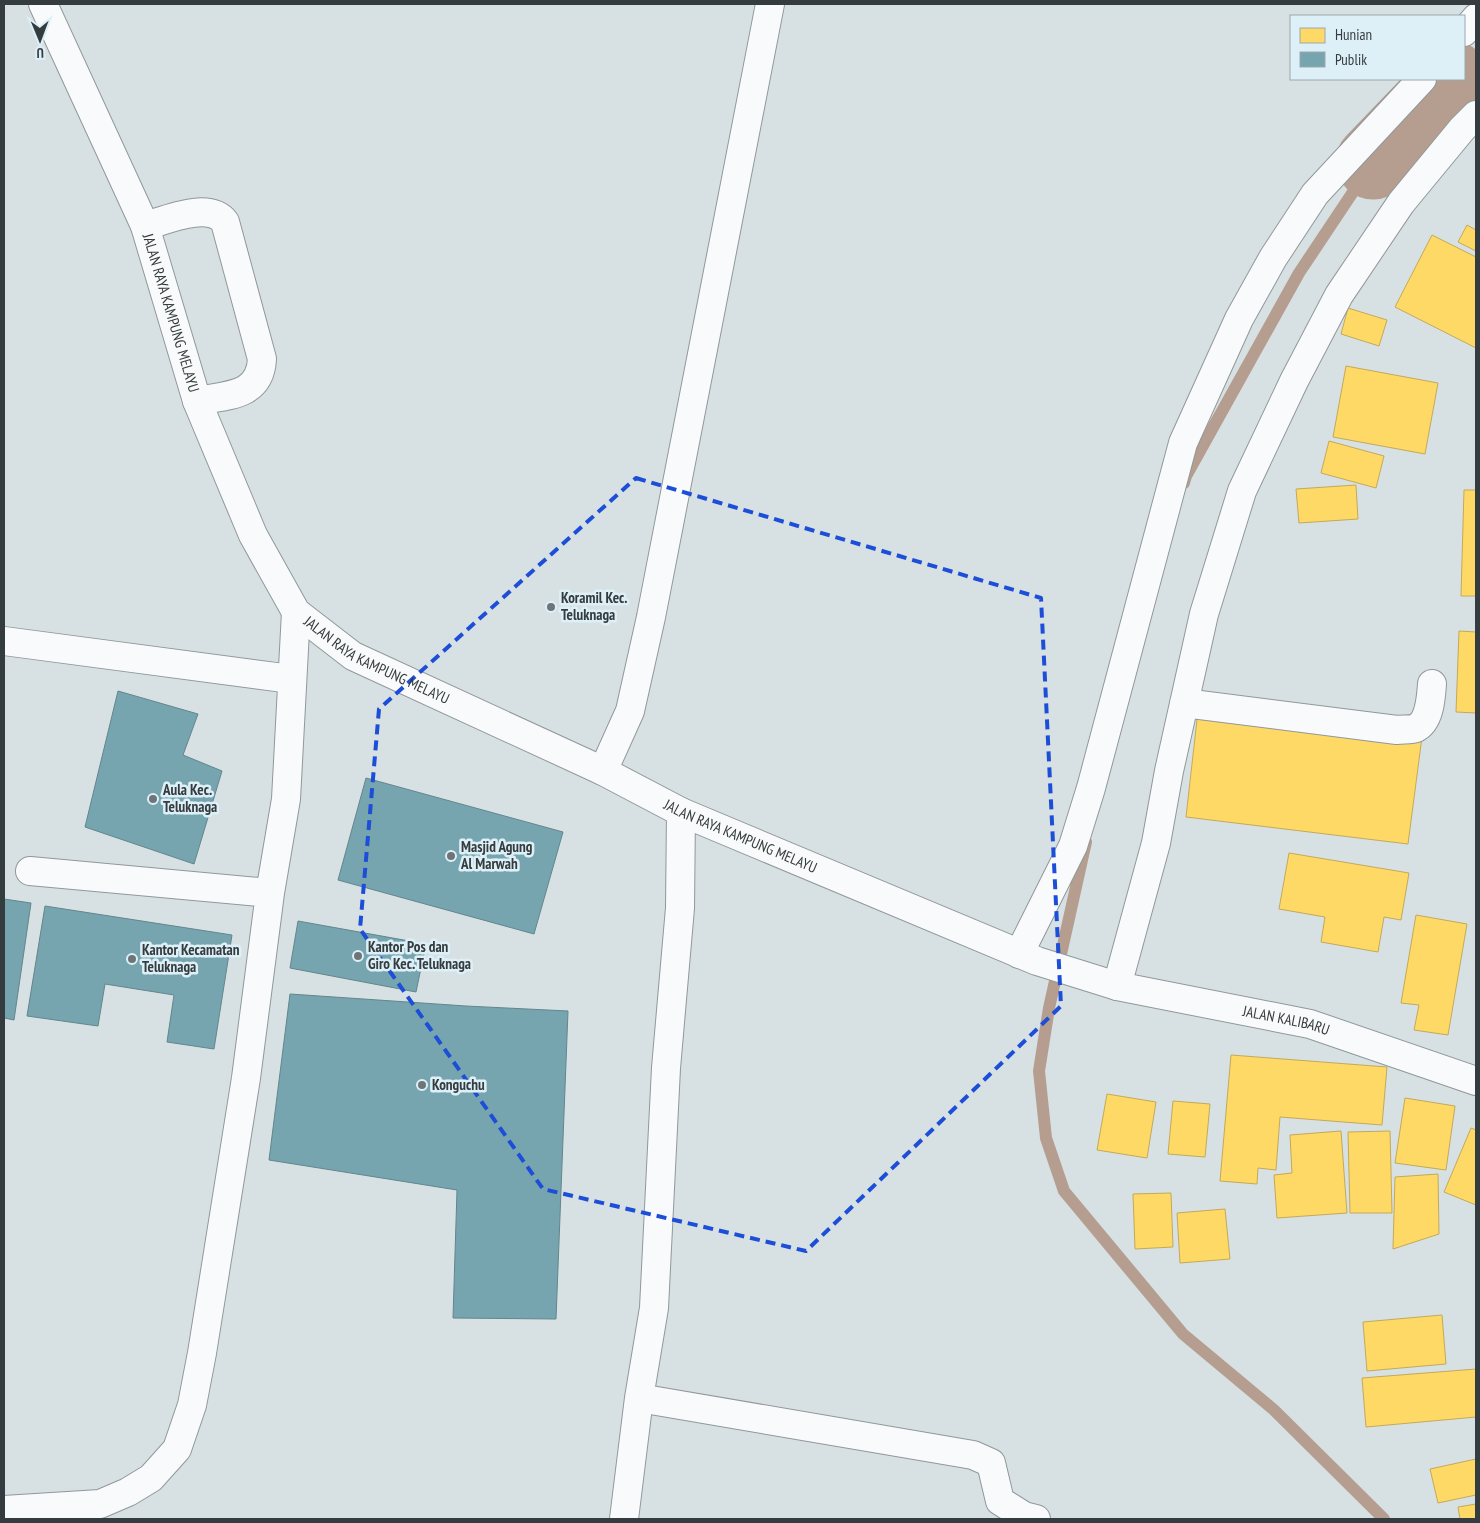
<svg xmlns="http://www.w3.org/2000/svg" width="1480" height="1523" font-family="'PT Sans Narrow',sans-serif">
<rect width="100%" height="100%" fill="#d7e0e3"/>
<path fill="#ffd966" stroke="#c2aa5a" d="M 1467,225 L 1476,230 L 1476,251 L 1458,242 Z
M 1432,235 L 1476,257 L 1476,348 L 1395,307 Z
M 1348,308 L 1387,320 L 1379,346 L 1341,334 Z
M 1346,366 L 1438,383 L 1425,454 L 1333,437 Z
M 1329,441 L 1384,456 L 1376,488 L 1321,473 Z
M 1356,485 L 1358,519 L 1299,523 L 1296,489 Z
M 1464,490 L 1476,490 L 1476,596 L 1461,596 Z
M 1459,631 L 1476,632 L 1476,713 L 1456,712 Z
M 1198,711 L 1422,737 L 1408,844 L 1186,817 Z
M 1289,853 L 1409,873 L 1401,920 L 1384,917 L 1378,952 L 1321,942 L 1325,917 L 1279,909 Z
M 1416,915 L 1467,924 L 1448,1035 L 1414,1030 L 1419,1005 L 1401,1003 Z
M 1231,1055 L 1387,1067 L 1382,1125 L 1280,1117 L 1276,1170 L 1258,1168 L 1257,1184 L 1220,1181 Z
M 1107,1094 L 1156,1102 L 1147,1158 L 1097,1150 Z
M 1405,1098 L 1455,1106 L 1446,1170 L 1395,1163 Z
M 1173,1101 L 1210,1104 L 1205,1157 L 1168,1154 Z
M 1471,1128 L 1476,1130 L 1476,1205 L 1444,1192 Z
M 1341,1131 L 1347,1213 L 1277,1218 L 1274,1175 L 1292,1173 L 1290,1135 Z
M 1390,1131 L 1392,1213 L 1350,1213 L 1348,1132 Z
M 1438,1174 L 1439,1234 L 1393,1249 L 1395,1177 Z
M 1171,1193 L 1173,1247 L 1135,1249 L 1133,1194 Z
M 1225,1209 L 1230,1259 L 1180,1263 L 1177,1213 Z
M 1442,1315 L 1446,1364 L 1367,1371 L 1363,1322 Z
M 1476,1369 L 1476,1417 L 1366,1427 L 1362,1378 Z
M 1476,1459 L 1476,1495 L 1438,1503 L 1430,1469 Z
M 1476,1504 L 1476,1519 L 1460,1519 L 1458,1507 Z"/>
<path fill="#76a5af" stroke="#62868d" d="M 118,691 L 198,714 L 183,755 L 222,771 L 194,864 L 85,827 Z
M 366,778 L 563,832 L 534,934 L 338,880 Z
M 4,899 L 31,903 L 14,1020 L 4,1018 Z
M 45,906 L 232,935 L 214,1049 L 167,1042 L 174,995 L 105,984 L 98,1026 L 27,1016 Z
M 298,921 L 426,944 L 416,992 L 290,968 Z
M 290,994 L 466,1006 L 568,1011 L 556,1319 L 453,1318 L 457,1190 L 269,1160 Z"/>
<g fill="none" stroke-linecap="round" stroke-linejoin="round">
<path stroke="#b59e90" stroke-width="12" d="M 1184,483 L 1186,476 L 1299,273 L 1373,162
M 1086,842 L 1049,1008 L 1039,1071 L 1046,1138 L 1064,1191 L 1183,1334 L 1274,1410 L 1384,1519"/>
<path stroke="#b59e90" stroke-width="75" d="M 1373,162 L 1453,79"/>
<defs>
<path id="minor" d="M 1464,32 L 1476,18
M 145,226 C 166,220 209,201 225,222 L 262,359 C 260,397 227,395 197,401
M 4,641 L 291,679
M 1184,703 L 1397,730 C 1402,729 1411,730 1416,728 C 1430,721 1431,697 1432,684
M 603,771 L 630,711 L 651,617 L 770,4
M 30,871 L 270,893
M 1019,954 L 1073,846 L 1091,788 L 1183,443 L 1239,319 L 1273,258 L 1315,194 L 1422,79
M 1117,986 L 1156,843 L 1169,771 L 1204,614 L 1242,491 L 1294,381 L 1339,295 L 1401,203 L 1462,129 L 1476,115
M 639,1398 L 973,1455 L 991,1463 L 1000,1501 L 1024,1516 L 1036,1519
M 4,1510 L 100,1504 L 128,1492 L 151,1478 L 177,1449 L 192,1405 L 202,1353 L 246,1078 L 270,893 L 286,799 L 296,612
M 624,1519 L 639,1398 L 654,1308 L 666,1068 L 680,908 L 681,812"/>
<g id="major">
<path id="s1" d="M 43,4 L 145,226 L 197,401 L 253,535 L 296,612 L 353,656 L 603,771 L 681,812 L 1037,961 L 1117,986 L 1310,1024 L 1476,1081"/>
</g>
</defs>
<use href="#minor" stroke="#91989a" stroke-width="30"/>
<use href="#major" stroke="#91989a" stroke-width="30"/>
<use href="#minor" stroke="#f9fafb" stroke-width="28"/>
<use href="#major" stroke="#f9fafb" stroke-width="28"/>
</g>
<path fill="none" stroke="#1d4ed8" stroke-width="4" stroke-dasharray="10 6" stroke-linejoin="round" d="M 636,478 L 1041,598 L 1061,1006 L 806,1251 L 543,1189 L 360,929 L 379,709 Z"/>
<g fill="#6e7578" stroke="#def0f7" stroke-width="2">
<circle cx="551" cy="607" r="5"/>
<circle cx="153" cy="799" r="5"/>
<circle cx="451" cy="856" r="5"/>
<circle cx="358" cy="956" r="5"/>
<circle cx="132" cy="959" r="5"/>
<circle cx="422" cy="1085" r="5"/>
</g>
<g text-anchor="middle" stroke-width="5" stroke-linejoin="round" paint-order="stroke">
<g font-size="15" fill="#353c3f" stroke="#def0f7">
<text dy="5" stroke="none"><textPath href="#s1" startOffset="335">JALAN RAYA KAMPUNG MELAYU</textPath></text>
<text dy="5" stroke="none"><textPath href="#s1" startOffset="755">JALAN RAYA KAMPUNG MELAYU</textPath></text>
<text dy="5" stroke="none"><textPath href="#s1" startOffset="1160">JALAN RAYA KAMPUNG MELAYU</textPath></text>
<text dy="5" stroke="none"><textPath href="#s1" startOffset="1738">JALAN KALIBARU</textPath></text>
</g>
<g font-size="15" font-weight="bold" fill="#353c3f" stroke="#def0f7" text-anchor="start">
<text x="561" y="603">Koramil Kec.<tspan x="561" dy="17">Teluknaga</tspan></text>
<text x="163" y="795">Aula Kec.<tspan x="163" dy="17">Teluknaga</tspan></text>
<text x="461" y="852">Masjid Agung<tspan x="461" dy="17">Al Marwah</tspan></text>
<text x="368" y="952">Kantor Pos dan<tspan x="368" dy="17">Giro Kec. Teluknaga</tspan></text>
<text x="142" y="955">Kantor Kecamatan<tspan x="142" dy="17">Teluknaga</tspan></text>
<text x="432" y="1090">Konguchu</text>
</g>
</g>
<rect width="1480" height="1523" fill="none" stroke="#353c3f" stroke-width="10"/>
<rect x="1290" y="15" width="175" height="65" fill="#def0f7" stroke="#9aa8ad"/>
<rect x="1300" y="28" width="25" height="15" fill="#ffd966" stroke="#9aa8ad"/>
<text x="1335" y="40" font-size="15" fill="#353c3f">Hunian</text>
<rect x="1300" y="52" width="25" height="15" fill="#76a5af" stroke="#9aa8ad"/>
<text x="1335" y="65" font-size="15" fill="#353c3f">Publik</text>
<g transform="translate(40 40) rotate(179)" stroke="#def0f7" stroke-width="4" paint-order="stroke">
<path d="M0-4L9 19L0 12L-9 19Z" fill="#353c3f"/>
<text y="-8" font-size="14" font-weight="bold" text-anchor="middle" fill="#353c3f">U</text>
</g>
</svg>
